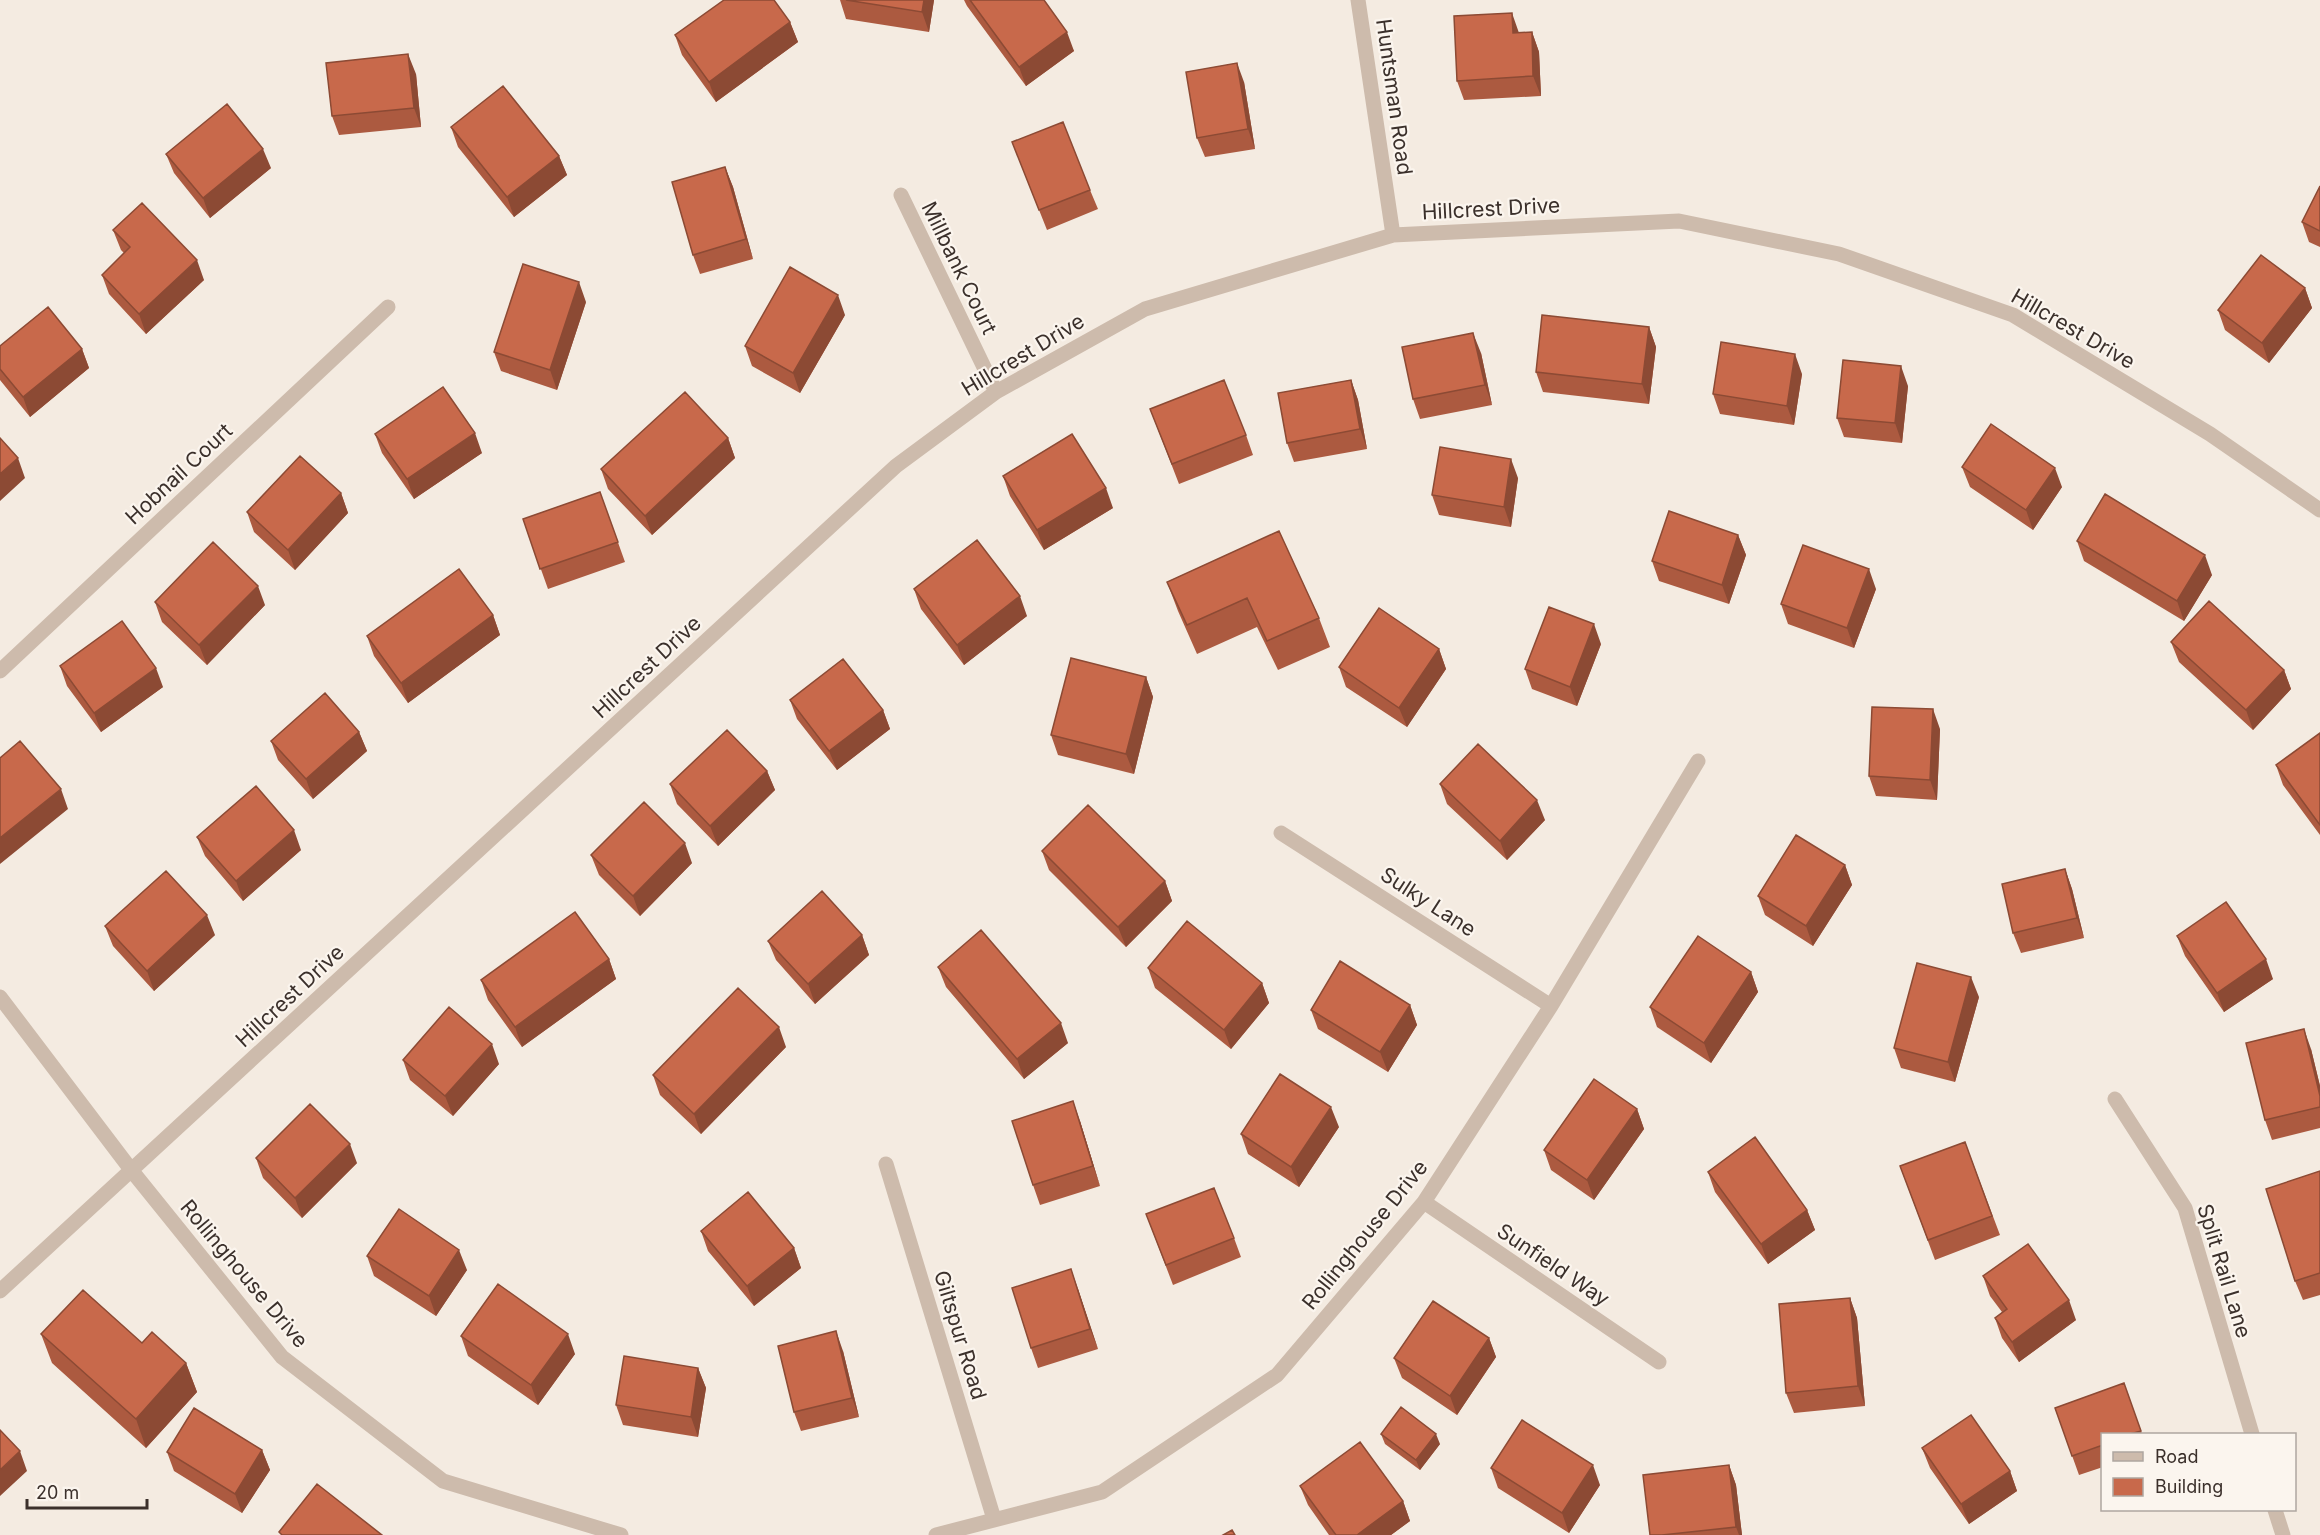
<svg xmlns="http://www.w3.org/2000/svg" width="2320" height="1535" font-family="Inter,sans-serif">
<rect width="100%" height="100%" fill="#f4ebe1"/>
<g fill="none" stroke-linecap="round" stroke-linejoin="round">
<path stroke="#cdbbac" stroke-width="15" d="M 1358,0 L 1393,235
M 901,195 L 996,392
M 0,671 L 388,307
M 1281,833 L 1551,1006
M 0,997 L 132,1171 L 282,1357 L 443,1481 L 621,1535
M 2115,1099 L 2185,1208 L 2252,1434
M 886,1164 L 994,1519
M 1424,1202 L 1659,1362
M 0,1291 L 896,466 L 996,392 L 1145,309 L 1393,235 L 1679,221 L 1839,254 L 2013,315 L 2210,434 L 2320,510
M 2275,1510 L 2283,1535
M 936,1535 L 1102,1492 L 1277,1375 L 1424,1202 L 1551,1006 L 1698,761"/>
</g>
<path fill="#ac5a40" d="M 840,0 L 934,0 L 929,32 L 846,19 Z
M 964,0 L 1044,0 L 1074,51 L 1026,86 L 967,6 Z
M 790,22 L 798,42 L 716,102 L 682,55 L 675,35 Z
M 1532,32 L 1539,52 L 1541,96 L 1464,100 L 1457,81 Z
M 416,74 L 421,127 L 339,135 L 332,116 Z
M 1244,82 L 1255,149 L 1205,157 L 1197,138 Z
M 451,127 L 559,156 L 567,175 L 514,217 L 458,147 Z
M 1012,142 L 1090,190 L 1098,209 L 1047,230 Z
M 166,154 L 271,168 L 210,218 L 174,173 Z
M 725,167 L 733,187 L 753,259 L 700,274 L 693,255 Z
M 2320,186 L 2320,247 L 2309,242 L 2302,222 Z
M 113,230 L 204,280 L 146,334 L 109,294 L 102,275 L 124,253 L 121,250 Z
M 2305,288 L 2312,308 L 2269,363 L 2225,330 L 2218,310 Z
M 586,302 L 557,390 L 501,371 L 494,352 Z
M 845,315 L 800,393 L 752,366 L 745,346 Z
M 1649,327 L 1656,347 L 1649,404 L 1543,392 L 1536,372 Z
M 0,346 L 82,349 L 89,368 L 30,417 L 0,380 Z
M 1481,353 L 1492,405 L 1420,419 L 1413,399 Z
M 1802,374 L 1794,425 L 1720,414 L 1713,394 Z
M 1351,380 L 1358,400 L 1367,449 L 1294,462 L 1287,443 Z
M 1908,386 L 1902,443 L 1844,437 L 1837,418 Z
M 1150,409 L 1246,435 L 1253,455 L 1179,484 Z
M 375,434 L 482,453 L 414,499 L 382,453 Z
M 728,438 L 735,458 L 652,535 L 608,489 L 601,469 Z
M 1962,467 L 2062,487 L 2033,530 L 1970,487 Z
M 1003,476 L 1113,508 L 1044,550 L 1010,496 Z
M 1518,478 L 1511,527 L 1439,515 L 1432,495 Z
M 600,492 L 625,562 L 548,589 L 523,519 Z
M 341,493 L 348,513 L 295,570 L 254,532 L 247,512 Z
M 1279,531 L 1319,618 L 1330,647 L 1278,670 L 1257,627 L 1197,654 L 1178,611 L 1167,582 Z
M 1738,535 L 1746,555 L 1729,604 L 1659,581 L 1652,561 Z
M 2077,541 L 2212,575 L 2184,621 L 2084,561 Z
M 914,589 L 1027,616 L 964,665 L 921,609 Z
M 1876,589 L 1854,648 L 1788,624 L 1781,604 Z
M 155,602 L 265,605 L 207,665 L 162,622 Z
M 493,615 L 500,635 L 408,703 L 374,656 L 367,636 Z
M 2171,642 L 2284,670 L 2291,689 L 2253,730 L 2179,662 Z
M 1601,644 L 1577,706 L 1532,689 L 1525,669 Z
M 1439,649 L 1446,669 L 1407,727 L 1346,687 L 1339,667 Z
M 60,666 L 163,687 L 101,732 L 67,686 Z
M 1146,677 L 1153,697 L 1134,774 L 1058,755 L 1051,735 Z
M 790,700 L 883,710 L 890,729 L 837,770 L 797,719 Z
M 1940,729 L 1937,800 L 1876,796 L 1869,776 Z
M 359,732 L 367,751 L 313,799 L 278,760 L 271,741 Z
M 2320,733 L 2320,835 L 2283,785 L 2276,765 Z
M 767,771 L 775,790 L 718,846 L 677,804 L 670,784 Z
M 1440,784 L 1545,820 L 1507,860 L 1447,804 Z
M 197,837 L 301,850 L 243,901 L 205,856 Z
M 1042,851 L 1165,881 L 1172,901 L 1126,947 L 1049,870 Z
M 591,855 L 692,863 L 640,916 L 599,875 Z
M 1845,865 L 1852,885 L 1813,946 L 1765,915 L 1758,896 Z
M 2065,869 L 2072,889 L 2084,938 L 2021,953 L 2013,933 Z
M 105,926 L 215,935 L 154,991 L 113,946 Z
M 862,935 L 869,955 L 815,1004 L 776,960 L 768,941 Z
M 2177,936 L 2273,979 L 2224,1012 L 2185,956 Z
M 609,959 L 616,979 L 522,1047 L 488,1000 L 481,980 Z
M 938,967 L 1068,1043 L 1024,1079 L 946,987 Z
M 1148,968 L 1262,983 L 1269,1003 L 1231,1049 L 1155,988 Z
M 1751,972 L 1758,992 L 1711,1063 L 1657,1027 L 1650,1007 Z
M 1979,997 L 1955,1082 L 1901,1068 L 1894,1048 Z
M 1410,1005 L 1417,1025 L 1388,1072 L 1318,1029 L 1311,1010 Z
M 786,1047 L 701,1134 L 660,1095 L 653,1075 Z
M 2311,1049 L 2320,1086 L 2320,1128 L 2272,1140 L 2265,1120 Z
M 403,1060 L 499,1064 L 453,1116 L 410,1080 Z
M 1637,1109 L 1644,1129 L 1594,1200 L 1551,1170 L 1544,1150 Z
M 1080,1121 L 1100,1186 L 1040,1205 L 1033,1185 Z
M 1339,1127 L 1299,1187 L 1248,1154 L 1241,1134 Z
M 1965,1142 L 2000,1235 L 1935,1260 L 1900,1166 Z
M 256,1158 L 357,1163 L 302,1218 L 263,1178 Z
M 2320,1171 L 2320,1295 L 2303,1300 L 2295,1281 Z
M 1708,1172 L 1807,1210 L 1815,1230 L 1768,1264 L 1715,1192 Z
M 1146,1214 L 1234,1238 L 1241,1257 L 1173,1285 Z
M 701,1231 L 794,1248 L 801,1268 L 754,1306 L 708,1251 Z
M 367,1256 L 467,1270 L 436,1316 L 374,1276 Z
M 1983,1276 L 2076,1320 L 2019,1362 L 2002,1338 L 1995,1318 L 2002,1312 L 1990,1296 Z
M 1078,1289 L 1098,1349 L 1038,1368 L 1031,1348 Z
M 1850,1298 L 1857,1318 L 1865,1406 L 1794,1413 L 1786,1393 Z
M 41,1334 L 142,1343 L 186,1363 L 197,1392 L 146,1448 L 52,1363 Z
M 461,1336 L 575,1354 L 538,1405 L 468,1356 Z
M 1489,1338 L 1496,1357 L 1457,1415 L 1402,1378 L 1394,1358 Z
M 843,1351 L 859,1417 L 801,1431 L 794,1412 Z
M 698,1368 L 706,1388 L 698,1437 L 623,1425 L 616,1405 Z
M 2124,1383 L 2142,1434 L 2103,1434 L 2103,1467 L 2079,1475 L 2055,1408 Z
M 1381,1434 L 1440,1444 L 1420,1470 L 1385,1444 Z
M 1922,1448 L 2010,1471 L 2017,1491 L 1969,1524 L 1930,1468 Z
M 262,1450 L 270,1470 L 242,1513 L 174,1471 L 167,1452 Z
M 1729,1465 L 1736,1485 L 1742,1535 L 1650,1535 Z
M 1491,1468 L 1600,1485 L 1569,1533 L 1498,1488 Z
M 1300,1486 L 1403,1501 L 1410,1521 L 1391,1535 L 1329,1535 L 1308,1505 Z"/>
<path fill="#8c4a34" d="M 924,0 L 934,0 L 929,32 L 922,12 Z
M 1512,13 L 1519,33 L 1513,33 Z
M 790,22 L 798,42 L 716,102 L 709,82 Z
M 1067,32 L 1074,51 L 1026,86 L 1019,67 Z
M 1532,32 L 1539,52 L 1541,96 L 1533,76 Z
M 408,54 L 416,74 L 421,127 L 414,108 Z
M 1237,63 L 1244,82 L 1255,149 L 1248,129 Z
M 263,149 L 271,168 L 210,218 L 203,198 Z
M 559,156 L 567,175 L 514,217 L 507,197 Z
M 725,167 L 733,187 L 753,259 L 746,239 Z
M 197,260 L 204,280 L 146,334 L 139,314 Z
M 579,282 L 586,302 L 557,390 L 550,370 Z
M 2305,288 L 2312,308 L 2269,363 L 2262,343 Z
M 838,295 L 845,315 L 800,393 L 793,373 Z
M 1649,327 L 1656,347 L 1649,404 L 1642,384 Z
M 1473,333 L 1481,353 L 1492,405 L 1485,385 Z
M 82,349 L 89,368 L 30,417 L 23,397 Z
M 1795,354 L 1802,374 L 1794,425 L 1787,406 Z
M 1901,366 L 1908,386 L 1902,443 L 1895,423 Z
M 1351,380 L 1358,400 L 1367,449 L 1360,429 Z
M 475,433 L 482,453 L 414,499 L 407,479 Z
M 728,438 L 735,458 L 652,535 L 645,516 Z
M 18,458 L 25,478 L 0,501 L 0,474 Z
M 1511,459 L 1518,478 L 1511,527 L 1504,507 Z
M 2055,468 L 2062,487 L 2033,530 L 2026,510 Z
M 1106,488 L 1113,508 L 1044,550 L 1037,530 Z
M 341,493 L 348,513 L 295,570 L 288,550 Z
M 1738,535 L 1746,555 L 1729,604 L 1722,585 Z
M 2205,555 L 2212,575 L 2184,621 L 2177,601 Z
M 1869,569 L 1876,589 L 1854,648 L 1847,628 Z
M 258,586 L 265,605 L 207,665 L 199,645 Z
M 1020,596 L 1027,616 L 964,665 L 957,645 Z
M 493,615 L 500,635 L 408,703 L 401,683 Z
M 1594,624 L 1601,644 L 1577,706 L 1570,687 Z
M 1439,649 L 1446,669 L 1407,727 L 1399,708 Z
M 156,668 L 163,687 L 101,732 L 94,713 Z
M 2284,670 L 2291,689 L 2253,730 L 2246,710 Z
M 1146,677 L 1153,697 L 1134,774 L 1126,754 Z
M 1933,709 L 1940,729 L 1937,800 L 1930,780 Z
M 883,710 L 890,729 L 837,770 L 829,751 Z
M 359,732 L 367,751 L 313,799 L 306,779 Z
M 767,771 L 775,790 L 718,846 L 710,826 Z
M 61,789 L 68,809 L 0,864 L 0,838 Z
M 1537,800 L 1545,820 L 1507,860 L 1500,841 Z
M 294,830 L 301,850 L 243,901 L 236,881 Z
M 685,843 L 692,863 L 640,916 L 633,896 Z
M 1845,865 L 1852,885 L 1813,946 L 1806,926 Z
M 2065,869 L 2072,889 L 2084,938 L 2077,918 Z
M 1165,881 L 1172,901 L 1126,947 L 1118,927 Z
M 207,915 L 215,935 L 154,991 L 147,971 Z
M 862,935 L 869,955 L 815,1004 L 808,984 Z
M 609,959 L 616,979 L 522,1047 L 515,1027 Z
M 2266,959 L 2273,979 L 2224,1012 L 2217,993 Z
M 1751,972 L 1758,992 L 1711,1063 L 1704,1043 Z
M 1971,977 L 1979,997 L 1955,1082 L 1948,1062 Z
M 1262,983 L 1269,1003 L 1231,1049 L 1224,1030 Z
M 1410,1005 L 1417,1025 L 1388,1072 L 1380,1052 Z
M 1061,1023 L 1068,1043 L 1024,1079 L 1017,1059 Z
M 779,1027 L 786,1047 L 701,1134 L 694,1114 Z
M 2304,1029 L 2311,1049 L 2320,1086 L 2320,1096 Z
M 492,1044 L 499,1064 L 453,1116 L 445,1096 Z
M 1073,1101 L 1080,1121 L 1100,1186 L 1093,1166 Z
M 1331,1107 L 1339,1127 L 1299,1187 L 1291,1167 Z
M 1637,1109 L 1644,1129 L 1594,1200 L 1587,1180 Z
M 350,1144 L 357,1163 L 302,1218 L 295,1198 Z
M 1807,1210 L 1815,1230 L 1768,1264 L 1761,1244 Z
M 794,1248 L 801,1268 L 754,1306 L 747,1286 Z
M 459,1250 L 467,1270 L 436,1316 L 429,1296 Z
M 1071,1269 L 1078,1289 L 1098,1349 L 1090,1329 Z
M 1850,1298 L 1857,1318 L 1865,1406 L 1858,1386 Z
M 2069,1300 L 2076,1320 L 2019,1362 L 2012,1342 Z
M 836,1331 L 843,1351 L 859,1417 L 852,1398 Z
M 568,1334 L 575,1354 L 538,1405 L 531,1385 Z
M 1489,1338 L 1496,1357 L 1457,1415 L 1450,1396 Z
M 186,1363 L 197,1392 L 146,1448 L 136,1419 Z
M 698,1368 L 706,1388 L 698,1437 L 691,1417 Z
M 1436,1434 L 1440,1444 L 1420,1470 L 1416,1460 Z
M 262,1450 L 270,1470 L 242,1513 L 235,1494 Z
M 20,1451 L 27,1471 L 0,1496 L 0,1470 Z
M 1593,1465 L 1600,1485 L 1569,1533 L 1562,1513 Z
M 1729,1465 L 1736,1485 L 1742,1535 L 1739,1535 L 1736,1527 Z
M 2010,1471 L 2017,1491 L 1969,1524 L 1961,1504 Z
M 1403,1501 L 1410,1521 L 1391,1535 L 1357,1535 Z"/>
<path fill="#c8694b" stroke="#8c4a34" stroke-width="1.5" d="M 724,0 L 774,0 L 790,22 L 709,82 L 675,35 Z
M 846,0 L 924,0 L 922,12 Z
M 970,0 L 1044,0 L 1067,32 L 1019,67 Z
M 1512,13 L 1513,33 L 1532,32 L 1533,76 L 1457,81 L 1454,16 Z
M 408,54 L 414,108 L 332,116 L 326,63 Z
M 1237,63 L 1248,129 L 1197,138 L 1186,72 Z
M 503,86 L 559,156 L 507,197 L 451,127 Z
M 227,104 L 263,149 L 203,198 L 166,154 Z
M 1063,122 L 1090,190 L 1039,210 L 1012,142 Z
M 725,167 L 746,239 L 693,255 L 672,182 Z
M 2320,186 L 2320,231 L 2302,222 Z
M 142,203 L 197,260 L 139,314 L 102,275 L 130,247 L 113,230 Z
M 2261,255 L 2305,288 L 2262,343 L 2218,310 Z
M 523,264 L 579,282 L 550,370 L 494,352 Z
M 790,267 L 838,295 L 793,373 L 745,346 Z
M 48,307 L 82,349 L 23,397 L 0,369 L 0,346 Z
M 1542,315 L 1649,327 L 1642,384 L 1536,372 Z
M 1473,333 L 1485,385 L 1413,399 L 1402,347 Z
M 1721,342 L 1795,354 L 1787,406 L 1713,394 Z
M 1843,360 L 1901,366 L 1895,423 L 1837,418 Z
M 1224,380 L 1246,435 L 1172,464 L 1150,409 Z
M 1351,380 L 1360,429 L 1287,443 L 1278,393 Z
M 443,387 L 475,433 L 407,479 L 375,434 Z
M 685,392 L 728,438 L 645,516 L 601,469 Z
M 1991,424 L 2055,468 L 2026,510 L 1962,467 Z
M 1072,434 L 1106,488 L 1037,530 L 1003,476 Z
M 0,438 L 18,458 L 0,474 Z
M 1440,447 L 1511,459 L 1504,507 L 1432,495 Z
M 300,456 L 341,493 L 288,550 L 247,512 Z
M 600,492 L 618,542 L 540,569 L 523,519 Z
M 2105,494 L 2205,555 L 2177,601 L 2077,541 Z
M 1669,511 L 1738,535 L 1722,585 L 1652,561 Z
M 1279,531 L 1319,618 L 1267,641 L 1247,598 L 1187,625 L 1167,582 Z
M 977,540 L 1020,596 L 957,645 L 914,589 Z
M 213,542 L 258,586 L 199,645 L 155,602 Z
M 1803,545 L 1869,569 L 1847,628 L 1781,604 Z
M 459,569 L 493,615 L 401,683 L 367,636 Z
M 2209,601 L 2284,670 L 2246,710 L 2171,642 Z
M 1549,607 L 1594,624 L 1570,687 L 1525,669 Z
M 1379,608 L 1439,649 L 1399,708 L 1339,667 Z
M 122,621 L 156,668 L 94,713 L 60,666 Z
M 1071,658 L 1146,677 L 1126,754 L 1051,735 Z
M 843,659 L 883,710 L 829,751 L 790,700 Z
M 325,693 L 359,732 L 306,779 L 271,741 Z
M 1872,707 L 1933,709 L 1930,780 L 1869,776 Z
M 727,730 L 767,771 L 710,826 L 670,784 Z
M 2320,733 L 2320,825 L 2276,765 Z
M 20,741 L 61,789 L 0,838 L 0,758 Z
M 1478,744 L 1537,800 L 1500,841 L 1440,784 Z
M 256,786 L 294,830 L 236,881 L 197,837 Z
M 644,802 L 685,843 L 633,896 L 591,855 Z
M 1088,805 L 1165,881 L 1118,927 L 1042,851 Z
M 1796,835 L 1845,865 L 1806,926 L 1758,896 Z
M 2065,869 L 2077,918 L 2013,933 L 2002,884 Z
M 166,871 L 207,915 L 147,971 L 105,926 Z
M 822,891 L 862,935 L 808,984 L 768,941 Z
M 2226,902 L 2266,959 L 2217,993 L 2177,936 Z
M 575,912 L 609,959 L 515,1027 L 481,980 Z
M 1187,921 L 1262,983 L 1224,1030 L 1148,968 Z
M 981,930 L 1061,1023 L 1017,1059 L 938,967 Z
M 1698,936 L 1751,972 L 1704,1043 L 1650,1007 Z
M 1340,961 L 1410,1005 L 1380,1052 L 1311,1010 Z
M 1917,963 L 1971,977 L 1948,1062 L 1894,1048 Z
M 738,988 L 779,1027 L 694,1114 L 653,1075 Z
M 449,1007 L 492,1044 L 445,1096 L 403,1060 Z
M 2304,1029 L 2320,1096 L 2320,1107 L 2265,1120 L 2246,1043 Z
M 1280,1074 L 1331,1107 L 1291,1167 L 1241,1134 Z
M 1594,1079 L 1637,1109 L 1587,1180 L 1544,1150 Z
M 1073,1101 L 1093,1166 L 1033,1185 L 1012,1121 Z
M 310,1104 L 350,1144 L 295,1198 L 256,1158 Z
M 1755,1137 L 1807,1210 L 1761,1244 L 1708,1172 Z
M 1965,1142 L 1992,1216 L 1928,1240 L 1900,1166 Z
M 2320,1171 L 2320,1273 L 2295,1281 L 2266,1189 Z
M 1214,1188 L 1234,1238 L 1166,1265 L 1146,1214 Z
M 748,1192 L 794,1248 L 747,1286 L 701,1231 Z
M 399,1209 L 459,1250 L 429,1296 L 367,1256 Z
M 2028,1244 L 2069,1300 L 2012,1342 L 1995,1318 L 2007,1309 L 1983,1276 Z
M 1071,1269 L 1090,1329 L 1031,1348 L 1012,1288 Z
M 498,1284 L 568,1334 L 531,1385 L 461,1336 Z
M 83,1290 L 142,1343 L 152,1332 L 186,1363 L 136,1419 L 41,1334 Z
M 1850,1298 L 1858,1386 L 1786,1393 L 1779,1304 Z
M 1433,1301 L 1489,1338 L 1450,1396 L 1394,1358 Z
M 836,1331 L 852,1398 L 794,1412 L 778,1346 Z
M 624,1356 L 698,1368 L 691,1417 L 616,1405 Z
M 2124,1383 L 2141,1431 L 2130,1434 L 2103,1434 L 2103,1445 L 2072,1456 L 2055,1408 Z
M 1401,1407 L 1436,1434 L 1416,1460 L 1381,1434 Z
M 194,1408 L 262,1450 L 235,1494 L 167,1452 Z
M 1971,1415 L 2010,1471 L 1961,1504 L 1922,1448 Z
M 1522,1420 L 1593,1465 L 1562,1513 L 1491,1468 Z
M 0,1430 L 20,1451 L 0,1470 Z
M 1360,1442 L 1403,1501 L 1357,1535 L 1336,1535 L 1300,1486 Z
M 1729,1465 L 1736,1527 L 1662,1535 L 1650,1535 L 1643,1475 Z
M 317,1484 L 382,1535 L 282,1535 L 279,1532 Z
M 1232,1530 L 1235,1535 L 1223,1535 Z"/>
<g text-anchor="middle" stroke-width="4.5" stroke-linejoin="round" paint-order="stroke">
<g font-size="21" fill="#3b302b" stroke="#fbf5ee">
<text transform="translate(1394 97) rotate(82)" y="7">Huntsman Road</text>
<text transform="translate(1491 209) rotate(-3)" y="7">Hillcrest Drive</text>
<text transform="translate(959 268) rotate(64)" y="7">Millbank Court</text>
<text transform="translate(2073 329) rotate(30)" y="7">Hillcrest Drive</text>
<text transform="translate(1023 355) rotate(-31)" y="7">Hillcrest Drive</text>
<text transform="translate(179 474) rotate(-43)" y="7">Hobnail Court</text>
<text transform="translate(647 667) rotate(-43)" y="7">Hillcrest Drive</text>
<text transform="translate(1428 902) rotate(33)" y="7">Sulky Lane</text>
<text transform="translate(290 996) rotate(-43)" y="7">Hillcrest Drive</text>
<text transform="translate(1365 1235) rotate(-51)" y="7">Rollinghouse Drive</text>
<text transform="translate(1553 1265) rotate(34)" y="7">Sunfield Way</text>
<text transform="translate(2224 1271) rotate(73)" y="7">Split Rail Lane</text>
<text transform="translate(244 1274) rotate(50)" y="7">Rollinghouse Drive</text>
<text transform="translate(960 1335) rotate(73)" y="7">Giltspur Road</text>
</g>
</g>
<rect x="2101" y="1433" width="195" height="78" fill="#fbf5ee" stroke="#aea6a0" stroke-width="1.5"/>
<rect x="2113" y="1452" width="30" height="9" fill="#cdbbac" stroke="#aea6a0" stroke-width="1.5"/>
<text x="2155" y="1463" font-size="18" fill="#3b302b">Road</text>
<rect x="2113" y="1478" width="30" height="18" fill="#c8694b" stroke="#aea6a0" stroke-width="1.5"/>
<text x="2155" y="1493" font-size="18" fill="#3b302b">Building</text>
<path d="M27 1499v9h120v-9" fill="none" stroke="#3b302b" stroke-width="3"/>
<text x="36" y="1499" font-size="18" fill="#3b302b" stroke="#fbf5ee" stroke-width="4.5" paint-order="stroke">20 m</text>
</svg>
